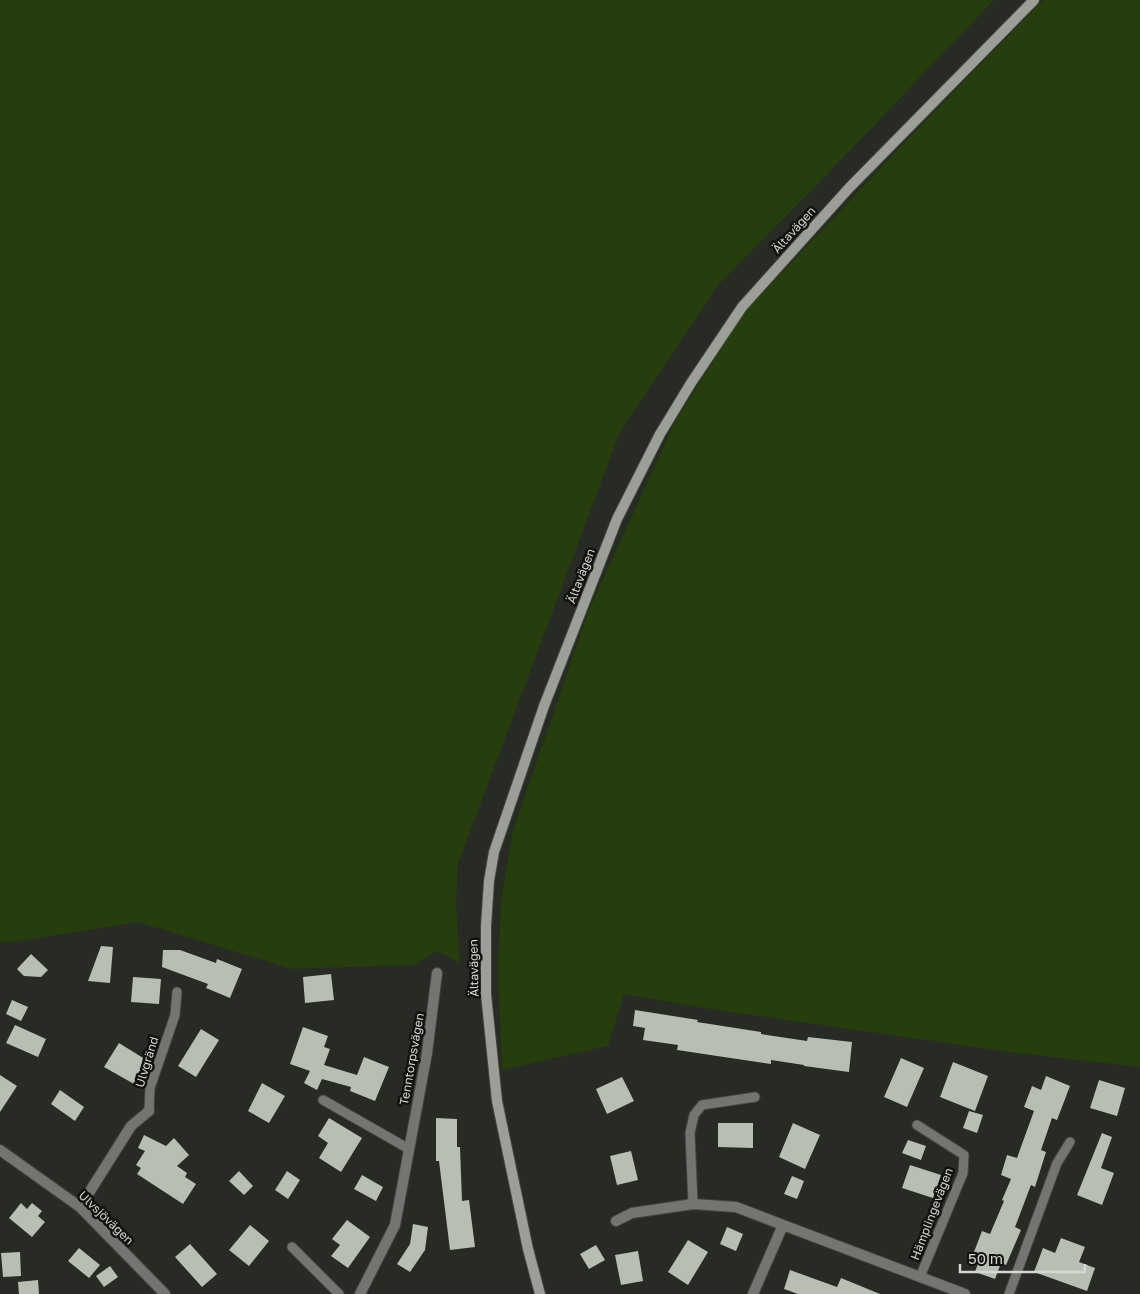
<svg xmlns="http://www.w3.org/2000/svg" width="1140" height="1294" font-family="'Golos Text',sans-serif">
<rect width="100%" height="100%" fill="#272b23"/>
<path fill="#263d0e" d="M 0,0 L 994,0 L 817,185 L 719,284 L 620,432 L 458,864 L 456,903 L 460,963 L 437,951 L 415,965 L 292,969 L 138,922 L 6,943 L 0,941 Z
M 1043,0 L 1140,0 L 1140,1067 L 1017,1053 L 709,1009 L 624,994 L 608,1046 L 502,1070 L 498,969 L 501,902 L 513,831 L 589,610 L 676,420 L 744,313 L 908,139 Z"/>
<path fill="#b8beb4" d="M 101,946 L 113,947 L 110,983 L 88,981 Z
M 163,950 L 180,950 L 216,963 L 217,959 L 242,969 L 230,998 L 206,988 L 208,984 L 162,967 Z
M 31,954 L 48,970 L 41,977 L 24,976 L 17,969 Z
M 331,974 L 334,1000 L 305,1003 L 303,977 Z
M 133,977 L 161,979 L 159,1004 L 131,1002 Z
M 12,1000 L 28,1007 L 21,1021 L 6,1014 Z
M 635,1010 L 698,1020 L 697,1022 L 761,1032 L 761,1034 L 807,1041 L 808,1037 L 852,1042 L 849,1072 L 804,1066 L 804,1065 L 771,1060 L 771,1064 L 677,1050 L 678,1045 L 643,1040 L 645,1028 L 633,1026 Z
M 15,1025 L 46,1039 L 38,1057 L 6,1043 Z
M 303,1027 L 328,1036 L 324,1047 L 330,1049 L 324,1065 L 357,1075 L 364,1057 L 389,1067 L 375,1101 L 350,1091 L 351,1087 L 322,1079 L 317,1090 L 304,1083 L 310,1071 L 290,1064 Z
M 201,1029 L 219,1040 L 196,1077 L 178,1066 Z
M 119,1043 L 148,1061 L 134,1084 L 104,1067 Z
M 901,1058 L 924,1068 L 907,1107 L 884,1097 Z
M 953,1062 L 988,1076 L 975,1111 L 940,1097 Z
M 0,1075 L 17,1086 L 0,1112 Z
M 1046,1076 L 1070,1086 L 1057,1120 L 1052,1118 L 1041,1150 L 1046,1152 L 1035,1187 L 1031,1185 L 1015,1227 L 1021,1230 L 1006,1265 L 1001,1263 L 995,1279 L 975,1272 L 981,1255 L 974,1252 L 982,1231 L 990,1234 L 1004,1201 L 1002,1200 L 1011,1179 L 1001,1175 L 1007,1155 L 1017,1158 L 1022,1144 L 1034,1111 L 1024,1107 L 1032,1086 L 1041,1090 Z
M 622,1077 L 634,1101 L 607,1114 L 596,1089 Z
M 1099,1080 L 1125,1088 L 1117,1116 L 1090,1108 Z
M 262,1083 L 285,1096 L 269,1123 L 248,1111 Z
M 60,1090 L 84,1107 L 75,1121 L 51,1104 Z
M 969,1111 L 983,1115 L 977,1133 L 963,1128 Z
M 329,1118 L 362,1138 L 341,1172 L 319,1158 L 328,1143 L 318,1136 Z
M 436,1118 L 457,1119 L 457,1147 L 460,1147 L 462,1201 L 469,1200 L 475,1247 L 450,1250 L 439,1161 L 436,1161 Z
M 718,1123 L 753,1123 L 753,1148 L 718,1147 Z
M 793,1123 L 820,1135 L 805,1169 L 779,1157 Z
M 1102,1133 L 1112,1137 L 1101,1168 L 1114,1173 L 1102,1205 L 1077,1195 Z
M 144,1135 L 166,1146 L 174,1138 L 189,1155 L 177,1166 L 187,1173 L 185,1177 L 196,1184 L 183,1204 L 137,1174 L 141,1168 L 136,1165 L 145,1151 L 138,1148 Z
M 908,1140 L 926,1146 L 921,1160 L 902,1153 Z
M 631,1151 L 638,1180 L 617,1185 L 610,1156 Z
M 910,1165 L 941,1175 L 933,1198 L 902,1188 Z
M 239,1171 L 253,1186 L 244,1195 L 229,1181 Z
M 287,1171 L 300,1180 L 288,1199 L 275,1190 Z
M 362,1175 L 383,1187 L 376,1201 L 354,1189 Z
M 792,1176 L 804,1181 L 797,1199 L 784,1194 Z
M 21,1203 L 27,1209 L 32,1203 L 42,1211 L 38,1216 L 45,1222 L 32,1237 L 9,1218 Z
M 347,1220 L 370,1237 L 348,1268 L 331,1256 L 340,1245 L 332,1239 Z
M 413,1224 L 428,1227 L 425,1250 L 410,1272 L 397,1264 L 410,1244 Z
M 250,1225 L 269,1241 L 249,1266 L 229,1250 Z
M 727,1227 L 743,1234 L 736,1251 L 720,1244 Z
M 1061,1238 L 1085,1247 L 1079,1262 L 1095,1268 L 1087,1291 L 1034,1272 L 1043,1248 L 1055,1253 Z
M 688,1240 L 708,1252 L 688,1285 L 668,1272 Z
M 190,1244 L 217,1274 L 202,1287 L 175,1257 Z
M 596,1245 L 605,1260 L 589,1269 L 580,1254 Z
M 79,1248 L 100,1265 L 89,1278 L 68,1261 Z
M 638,1251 L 643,1281 L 621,1285 L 615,1255 Z
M 20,1252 L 21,1276 L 3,1277 L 1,1253 Z
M 110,1266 L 118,1277 L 104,1287 L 96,1276 Z
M 790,1270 L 837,1287 L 841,1278 L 880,1294 L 798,1294 L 784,1289 Z
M 38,1280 L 39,1294 L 19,1294 L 18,1282 Z"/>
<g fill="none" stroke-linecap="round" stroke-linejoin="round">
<defs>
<path id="lane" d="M 323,1100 L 409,1149
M 149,1111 L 150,1088 L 175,1015 L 177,992
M 917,1125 L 964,1155 L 963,1173 L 920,1277
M 693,1204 L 690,1133 L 694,1115 L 702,1105 L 755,1097
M 292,1247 L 339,1294
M 1009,1294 L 1057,1163 L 1070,1142"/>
<path id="street" d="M 0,1150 L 80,1207 L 165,1294
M 80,1207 L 131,1126 L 149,1111
M 616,1221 L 632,1213 L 693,1204 L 736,1207 L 783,1225
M 360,1294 L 395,1225 L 427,1053 L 437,973
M 753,1294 L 783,1225 L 965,1294"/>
<path id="secondary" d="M 540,1294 L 528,1249 L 497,1101 L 486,994 L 486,926 L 489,881 L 494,852 L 544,706 L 617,519 L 660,434 L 691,383 L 742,307 L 849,188 L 1034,0"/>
</defs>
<use href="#lane" stroke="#43473f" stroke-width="11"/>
<use href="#street" stroke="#43473f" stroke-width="12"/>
<use href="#secondary" stroke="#43473f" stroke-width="12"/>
<use href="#lane" stroke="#727570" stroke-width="9"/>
<use href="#street" stroke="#727570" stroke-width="10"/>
<use href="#secondary" stroke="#9b9f98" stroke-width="10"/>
</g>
<g text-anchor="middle" stroke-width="5" stroke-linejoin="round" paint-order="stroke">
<g font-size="12" fill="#d4d7d2" stroke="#11130f">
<text transform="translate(794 230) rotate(-48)" y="4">Ältavägen</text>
<text transform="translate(581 576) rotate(-69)" y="4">Ältavägen</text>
<text transform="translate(474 968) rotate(-91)" y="4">Ältavägen</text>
<text transform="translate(412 1059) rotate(-80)" y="4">Tenntorpsvägen</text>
<text transform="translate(147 1062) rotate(-73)" y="4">Ulvgränd</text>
<text transform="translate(932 1214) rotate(-69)" y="4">Hämplingevägen</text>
<text transform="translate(106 1218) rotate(44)" y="4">Ulvsjövägen</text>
</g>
</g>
<path d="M960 1264v8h125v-8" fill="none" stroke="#d4d7d2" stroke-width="2.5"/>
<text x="968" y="1264" font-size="15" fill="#d4d7d2" stroke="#11130f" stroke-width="4" paint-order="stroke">50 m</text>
</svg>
